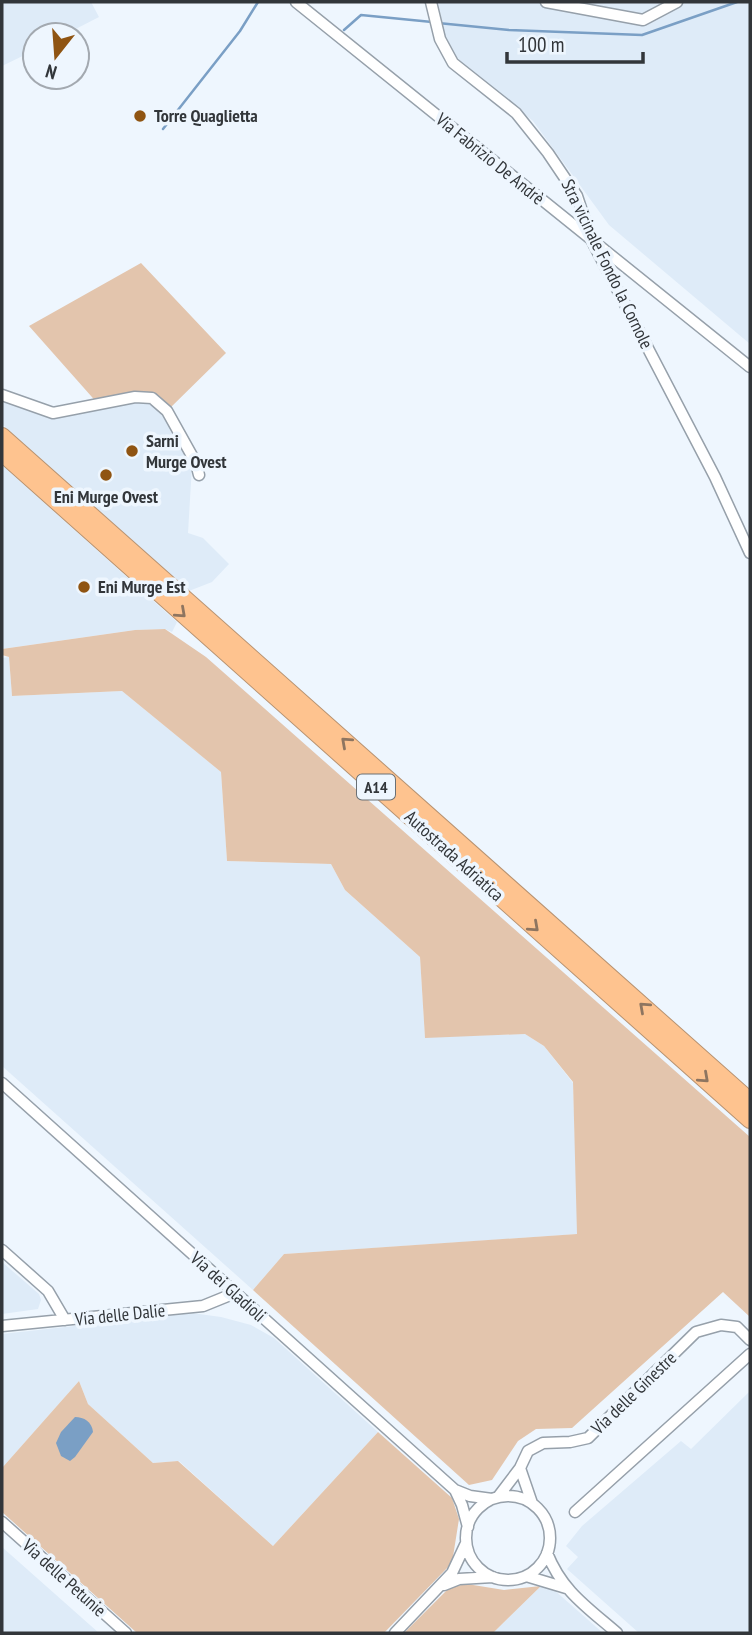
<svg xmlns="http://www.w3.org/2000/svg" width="752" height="1635" font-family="'PT Sans Narrow',sans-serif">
<rect width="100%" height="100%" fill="#eef6fe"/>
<path fill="#deebf8" d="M 2,2 L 91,2 L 99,17 L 64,35 L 35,35 L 35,50 L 2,66 Z
M 438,2 L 750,2 L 750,344 L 609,225 L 533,121 L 465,66 L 452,52 L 445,36 Z
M 2,399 L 42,416 L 52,417 L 147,400 L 159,411 L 180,442 L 192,466 L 188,533 L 203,538 L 229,564 L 212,582 L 189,591 L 2,424 Z
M 2,465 L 177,622 L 172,632 L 165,629 L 135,630 L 2,649 Z
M 9,657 L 12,696 L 122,691 L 221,772 L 227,861 L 331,864 L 345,890 L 420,957 L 425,1037 L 525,1034 L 544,1046 L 573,1083 L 578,1234 L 284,1254 L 253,1290 L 2,1066 L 2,658 Z
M 2,1262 L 39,1294 L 41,1300 L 38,1309 L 2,1314 Z
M 192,1313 L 221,1317 L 251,1325 L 274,1338 L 378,1432 L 273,1546 L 179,1461 L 153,1463 L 88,1404 L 79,1381 L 2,1468 L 2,1334 Z
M 750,1391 L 750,1633 L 639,1633 L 567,1569 L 578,1557 L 566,1546 L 582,1526 L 681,1441 L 691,1449 Z
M 2,1547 L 99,1633 L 2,1633 Z
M 541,1586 L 553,1589 L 603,1633 L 493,1633 Z"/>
<path fill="#e3c5ad" d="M 141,263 L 226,353 L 167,411 L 152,398 L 99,405 L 29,326 Z
M 165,629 L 206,657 L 750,1137 L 750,1317 L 723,1292 L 572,1428 L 536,1429 L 518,1441 L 492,1480 L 469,1485 L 253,1290 L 284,1254 L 577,1234 L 573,1082 L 544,1046 L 525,1034 L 425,1038 L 420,957 L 345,890 L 331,864 L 227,861 L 221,772 L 122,691 L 12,696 L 9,657 L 2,655 L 2,649 L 135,630 Z
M 79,1381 L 88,1404 L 153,1463 L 178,1461 L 273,1546 L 378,1432 L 452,1498 L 459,1519 L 452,1563 L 384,1633 L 137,1633 L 2,1512 L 2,1468 Z
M 467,1584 L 504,1590 L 541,1586 L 493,1633 L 404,1633 L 450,1587 Z"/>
<path fill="#7a9fc5" d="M 75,1417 C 84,1417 92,1422 93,1432 L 75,1457 L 70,1461 L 61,1456 L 56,1443 L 61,1432 Z"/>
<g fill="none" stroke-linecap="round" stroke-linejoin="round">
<path stroke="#7a9fc5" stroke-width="2.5" d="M 438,23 L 509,30 L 642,35 L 737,2
M 344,30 L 361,15 L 432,22
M 163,129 L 240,31 L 258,2"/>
<defs>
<path id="minor" d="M 296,2 L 750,367
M 431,2 L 440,39 L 453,63 L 516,113 L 548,153 L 577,196 L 592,241 L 715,477 L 750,553
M 546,2 L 643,20 L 677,2
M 2,395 L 53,413 L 135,397 L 152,398 L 167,411 L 196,463 L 199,475
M 2,1083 L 455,1490 L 470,1496 L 492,1499
M 2,1250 L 48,1291 L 65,1320
M 2,1326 L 203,1306 L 235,1293
M 520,1468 L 532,1503
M 455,1490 L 462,1505 L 468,1527
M466 1538a42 42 0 1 1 84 0a42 42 0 1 1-84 0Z
M 498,1497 L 520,1468 L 528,1451 L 543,1443 L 570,1442 L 588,1438 L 696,1332 L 721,1325 L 737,1327 L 750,1340
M 575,1512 L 750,1354
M 2,1522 L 126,1633
M 547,1553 C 562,1591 587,1607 617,1633
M 526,1576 L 566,1588
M 444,1585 L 459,1579 L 493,1577
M 395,1633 L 452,1573 L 466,1543"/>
<path id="highway" d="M 2,436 L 750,1101
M 2,453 L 750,1120"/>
</defs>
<use href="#minor" stroke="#96a0aa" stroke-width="13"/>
<use href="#highway" stroke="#b79271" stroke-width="18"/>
<use href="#minor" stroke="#fff" stroke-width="10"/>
<use href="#highway" stroke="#fec38f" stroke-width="16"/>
</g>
<defs><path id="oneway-chevron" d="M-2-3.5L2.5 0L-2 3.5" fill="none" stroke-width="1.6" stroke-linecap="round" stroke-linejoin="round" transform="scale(1.75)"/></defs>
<g stroke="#8e7560">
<use href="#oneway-chevron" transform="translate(181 613) rotate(42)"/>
<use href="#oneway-chevron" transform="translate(346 742) rotate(-138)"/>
<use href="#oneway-chevron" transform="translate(534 927) rotate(42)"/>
<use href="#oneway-chevron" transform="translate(644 1007) rotate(-138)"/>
<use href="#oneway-chevron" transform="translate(704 1078) rotate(42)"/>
</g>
<g fill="#8f5412" stroke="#eef6fe" stroke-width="2.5">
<circle cx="140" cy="116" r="7"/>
<circle cx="132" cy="451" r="7"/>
<circle cx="106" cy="475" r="7"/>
<circle cx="84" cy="587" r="7"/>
</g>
<g text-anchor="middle" stroke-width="7" stroke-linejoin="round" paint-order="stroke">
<rect fill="#eef6fe" stroke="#6a7075" stroke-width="2" x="357" y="774.5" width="38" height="25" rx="5"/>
<g font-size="16" font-weight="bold" fill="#32363a">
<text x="376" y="793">A14</text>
</g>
<g font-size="18" font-weight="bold" fill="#32363a" stroke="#eef6fe" text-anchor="start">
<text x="154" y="122">Torre Quaglietta</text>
<text x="146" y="447">Sarni<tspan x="146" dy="21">Murge Ovest</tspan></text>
<text x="106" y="503" text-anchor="middle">Eni Murge Ovest</text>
<text x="98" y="593">Eni Murge Est</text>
</g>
<g font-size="18" fill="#32363a" stroke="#eef6fe">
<text transform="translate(490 159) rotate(39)" y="6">Via Fabrizio De Andrè</text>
<text transform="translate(607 264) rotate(64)" y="6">Stra vicinale Fondo la Cornole</text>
<text transform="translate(454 856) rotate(42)" y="6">Autostrada Adriatica</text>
<text transform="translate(228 1287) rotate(42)" y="6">Via dei Gladioli</text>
<text transform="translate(120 1315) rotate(-6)" y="6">Via delle Dalie</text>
<text transform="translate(634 1393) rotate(-44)" y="6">Via delle Ginestre</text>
<text transform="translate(64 1578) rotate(42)" y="6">Via delle Petunie</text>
</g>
</g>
<rect width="752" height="1635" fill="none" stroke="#32363a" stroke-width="7"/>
<g transform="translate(56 56) rotate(197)"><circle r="33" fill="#eef6fe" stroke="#a3a9b0" stroke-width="2"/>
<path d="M0-5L12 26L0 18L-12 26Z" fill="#8f5412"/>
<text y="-10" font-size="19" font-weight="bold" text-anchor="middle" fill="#32363a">N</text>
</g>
<path d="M507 52v10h136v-10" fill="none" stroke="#32363a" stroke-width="3.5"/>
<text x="518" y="52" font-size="21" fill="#32363a" stroke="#eef6fe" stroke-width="5" paint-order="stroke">100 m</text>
</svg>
